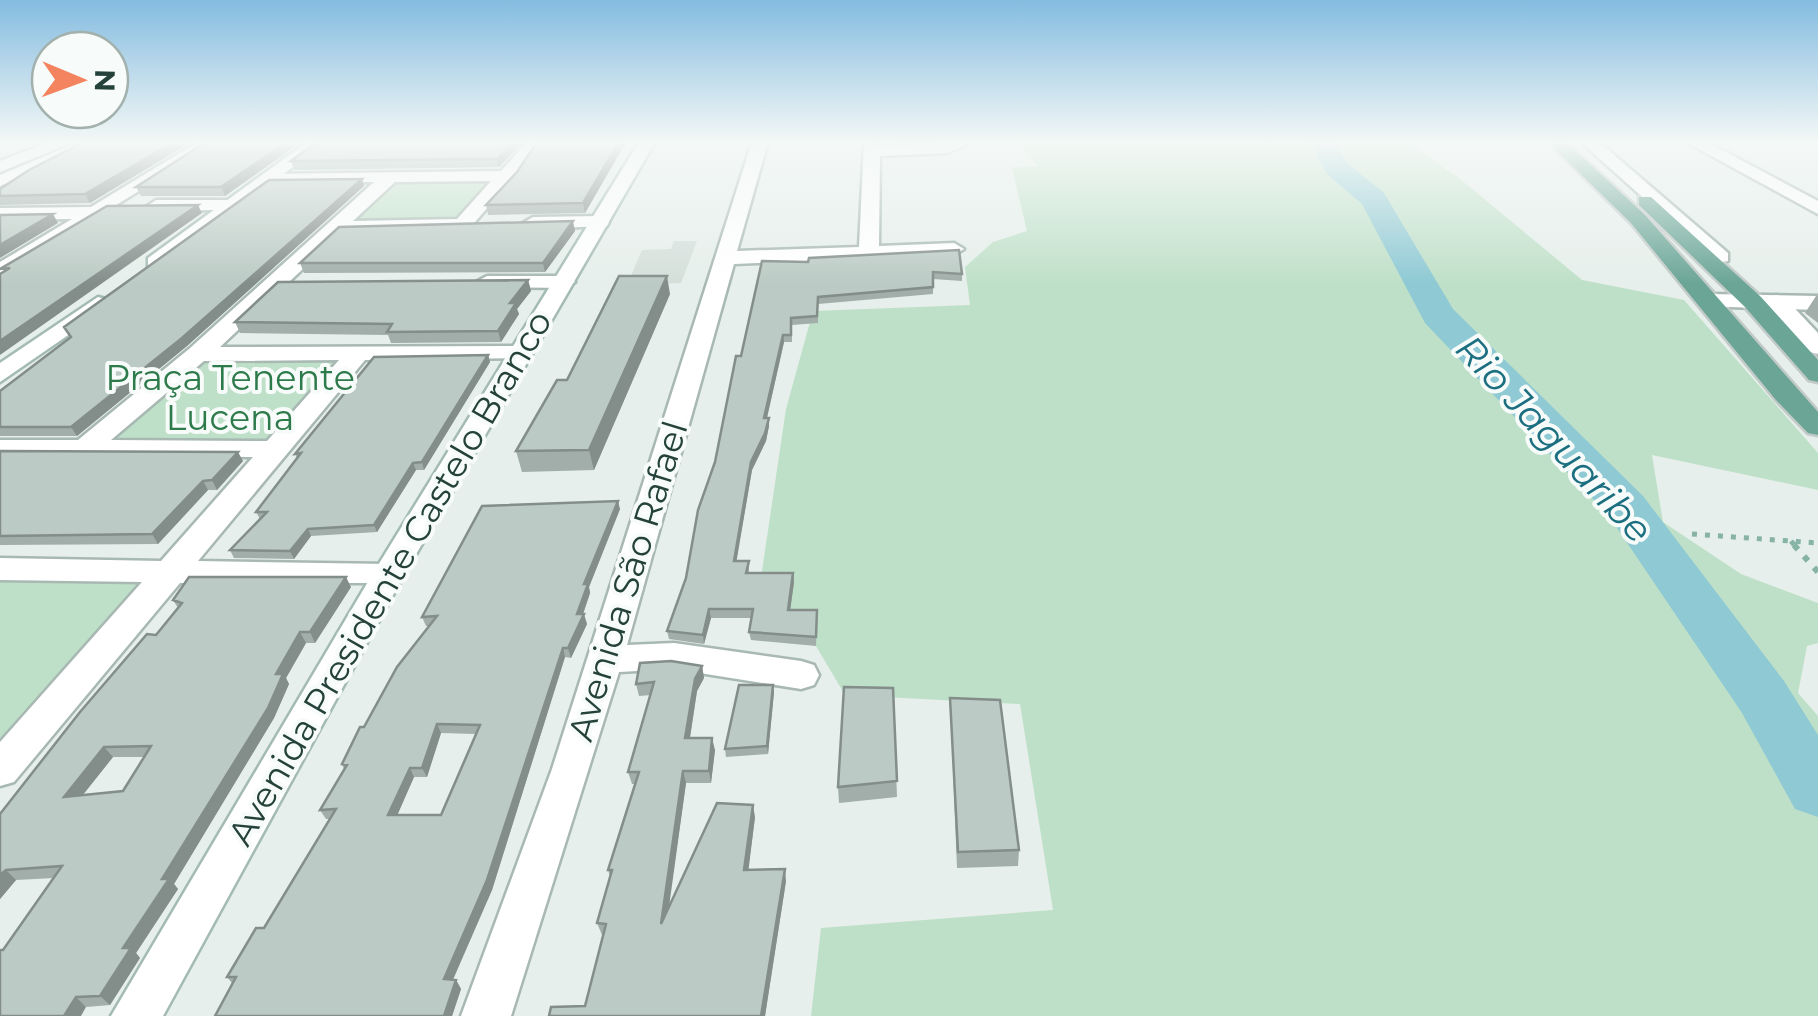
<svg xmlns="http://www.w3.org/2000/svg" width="1818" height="1016" font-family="Montserrat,sans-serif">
<rect width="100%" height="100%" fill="#e6efeb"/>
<path fill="#d4dfda" d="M 674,241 L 697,241 L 681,283 L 627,285 L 642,250 L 671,249 Z"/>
<path fill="#bfe0c8" d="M 1018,142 L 1407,142 L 1459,178 L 1582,280 L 1684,300 L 1818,453 L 1818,490 L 1652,455 L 1663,522 L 1741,574 L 1818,603 L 1818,643 L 1807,646 L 1798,693 L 1818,716 L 1818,1016 L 811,1016 L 821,928 L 1053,910 L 1020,704 L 845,695 L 816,646 L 762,571 L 786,409 L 813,311 L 970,305 L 965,267 L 993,242 L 1027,231 L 1012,168 L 1038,166 Z
M 392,180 L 495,180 L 457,222 L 345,223 Z
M 198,354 L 350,355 L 270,442 L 102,442 Z
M 0,579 L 141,579 L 137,591 L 0,745 Z"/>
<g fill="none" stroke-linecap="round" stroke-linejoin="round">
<path fill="#8ec9d4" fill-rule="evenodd" d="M 1310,142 L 1335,142 L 1347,163 L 1384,193 L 1453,309 L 1643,496 L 1784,681 L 1818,735 L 1818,817 L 1795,809 L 1742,713 L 1609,516 L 1425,323 L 1362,204 L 1327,174 Z"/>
<defs>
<path id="minor" d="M 78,142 L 100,142 L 0,186 L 0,175 Z
M 198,142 L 218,142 L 0,277 L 0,262 L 72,219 L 0,220 L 0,208 L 91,207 Z
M 527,142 L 544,142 L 469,229 L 341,233 L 220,347 L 530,346 L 534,351 L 530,356 L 522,358 L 365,360 L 198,561 L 388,564 L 400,567 L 404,575 L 400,583 L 180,583 L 14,782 L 0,786 L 0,742 L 142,582 L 0,580 L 0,558 L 161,561 L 253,457 L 0,456 L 0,440 L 78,440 L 189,349 L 374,182 L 270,183 L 261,178 L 264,174 L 501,171 ZM 491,181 L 457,219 L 353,221 L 395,182 ZM 339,360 L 267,441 L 111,440 L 204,361 Z
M 752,142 L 768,142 L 737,251 L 859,247 L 864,142 L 880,146 L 972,142 L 947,153 L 880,156 L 879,246 L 954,243 L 964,249 L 954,255 L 734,264 L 627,645 L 674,643 L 801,661 L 814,665 L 819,675 L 814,685 L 801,689 L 674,669 L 619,672 L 511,1016 L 461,1016 L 552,769 Z
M 1581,142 L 1599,142 L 1728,253 L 1728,261 L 1702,265 L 1699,261 L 1707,255 Z
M 1686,142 L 1707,142 L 1818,201 L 1818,214 Z
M 233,200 L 239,201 L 239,209 L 156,212 L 147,206 L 156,200 Z
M 600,216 L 609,222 L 607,226 L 533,229 L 523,223 L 533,217 Z
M 487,276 L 564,276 L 575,282 L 564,288 L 479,287 L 476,282 Z
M 1776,295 L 1784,297 L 1818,333 L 1818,354 L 1810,352 L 1768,307 L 1765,302 Z"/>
<path id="tertiary" d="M 50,142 L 73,142 L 0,172 L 0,161 Z
M 1708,294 L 1818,296 L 1818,310 L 1700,306 L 1700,296 Z"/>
<path id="secondary" d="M 307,142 L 326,142 L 162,266 L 148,266 L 148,258 Z
M 639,142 L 655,142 L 404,575 L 163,1016 L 111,1016 L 372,575 Z
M 98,297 L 106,299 L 106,309 L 0,382 L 0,363 Z"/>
<path id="primary" d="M 1548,142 L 1566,142 L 1645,215 L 1818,412 L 1818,435 L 1808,433 L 1776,400 L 1631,223 Z
M 1639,197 L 1651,197 L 1761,297 L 1818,360 L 1818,382 L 1809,380 L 1745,307 L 1639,205 Z"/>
</defs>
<use href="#minor" stroke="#a8b8b2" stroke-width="5"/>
<use href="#tertiary" stroke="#a8b8b2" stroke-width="5"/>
<use href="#secondary" stroke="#a4bbb3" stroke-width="5"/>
<use href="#primary" stroke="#c2cac8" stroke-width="5"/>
<path stroke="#86b3a5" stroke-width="5" stroke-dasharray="5 8" stroke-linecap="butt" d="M 1692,534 L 1818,543
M 1791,541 L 1796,547"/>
<path stroke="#86b3a5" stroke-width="6" stroke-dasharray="6 9" stroke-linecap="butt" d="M 1794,545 L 1818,572"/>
<use href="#minor" fill="#fff" fill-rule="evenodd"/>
<use href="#tertiary" fill="#fff" fill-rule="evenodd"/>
<use href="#secondary" fill="#fff" fill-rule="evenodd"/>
<use href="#primary" fill="#6aa596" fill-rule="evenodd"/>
</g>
<path fill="#a1aea9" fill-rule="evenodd" d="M 84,142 L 191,142 L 90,203 L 0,205 L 0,196 Z
M 206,142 L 301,142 L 225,196 L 141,196 L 136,187 Z
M 317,142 L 523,142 L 499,167 L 294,170 L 291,161 Z
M 626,142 L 585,213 L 488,215 L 486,205 Z
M 362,179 L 364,186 L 187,346 L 77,436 L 0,436 L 0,391 L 70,337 L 64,327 Z
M 575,231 L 545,272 L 304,273 L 300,263 Z
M 762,261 L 962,274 L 962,281 L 933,279 L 933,294 L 818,304 L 818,323 L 792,325 L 792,342 L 784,342 L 767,418 L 769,426 L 766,441 L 752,470 L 736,561 L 749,561 L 749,573 L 793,573 L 794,582 L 790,610 L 817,610 L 816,646 L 751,640 L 749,632 L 752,618 L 711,618 L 704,644 L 669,639 L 667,631 L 686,578 L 741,356 Z
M 528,280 L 531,291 L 517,309 L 519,314 L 501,342 L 391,343 L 388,335 L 240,333 L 235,322 Z
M 670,294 L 594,470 L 522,472 L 516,451 L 567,380 Z
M 1816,296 L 1818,296 L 1818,323 L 1805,313 Z
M 488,355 L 490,362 L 424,470 L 416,470 L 377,532 L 311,536 L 294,559 L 234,558 L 230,550 L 260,519 L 256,512 L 297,458 L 295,454 Z
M 0,451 L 243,461 L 217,490 L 208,490 L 158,544 L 0,545 Z
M 620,509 L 589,587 L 590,593 L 583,614 L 587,624 L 571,658 L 565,657 L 492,890 L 453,980 L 456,980 L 461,989 L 452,1016 L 215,1016 L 232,983 L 227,977 L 264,928 L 330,819 L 326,819 L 320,810 L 344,769 L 342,764 L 430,626 L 426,626 L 422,617 ZM 441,733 L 476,734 L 441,815 L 397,815 L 414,777 L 427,777 Z
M 351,587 L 315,643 L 306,643 L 286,678 L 289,684 L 274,718 L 174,884 L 178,889 L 136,953 L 140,958 L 110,1005 L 86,1007 L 3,950 L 54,878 L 16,880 L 0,899 L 0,814 L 178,608 L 173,600 ZM 113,757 L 144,757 L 123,791 L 83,795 Z
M 702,666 L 704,678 L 697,691 L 690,738 L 715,750 L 711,783 L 686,783 L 668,909 L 755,817 L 748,870 L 786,881 L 765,1016 L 549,1016 L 585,1006 L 603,935 L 602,935 L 597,923 L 610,877 L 608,870 L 635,784 L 632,784 L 628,772 L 651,695 L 639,696 L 636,684 Z
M 893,688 L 897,797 L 839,803 L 838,787 Z
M 774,692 L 768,754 L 726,757 L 725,749 Z
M 950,698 L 1019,850 L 1018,866 L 957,868 Z"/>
<path fill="#838d89" d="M 174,142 L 191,142 L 90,203 L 85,194 Z
M 287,142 L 301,142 L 225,196 L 221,187 Z
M 513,142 L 523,142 L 499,167 L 497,159 Z
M 619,142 L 626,142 L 585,213 L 583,203 Z
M 362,179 L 364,186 L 187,346 L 77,436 L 71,427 Z
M 198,205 L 202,213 L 0,355 L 0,341 Z
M 53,214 L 58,223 L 0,258 L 0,245 Z
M 573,221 L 575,231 L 545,272 L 543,263 Z
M 667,276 L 670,294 L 594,470 L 589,450 Z
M 528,280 L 531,291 L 517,309 L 519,314 L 501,342 L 498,331 L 510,303 Z
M 783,335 L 784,342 L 765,426 L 764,418 Z
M 488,355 L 490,362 L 424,470 L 422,462 Z
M 769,418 L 769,426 L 766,441 L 752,470 L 735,570 L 734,561 L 751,462 Z
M 238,452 L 243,461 L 217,490 L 212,480 Z
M 413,463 L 416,470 L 377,532 L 374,525 Z
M 203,481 L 208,490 L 158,544 L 152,534 Z
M 618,501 L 620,509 L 589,587 L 590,593 L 580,623 L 577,614 L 584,584 Z
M 308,529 L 311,536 L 294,559 L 290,551 Z
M 793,573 L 794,582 L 789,619 L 788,610 Z
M 346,577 L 351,587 L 315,643 L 310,632 Z
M 709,609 L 711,618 L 704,644 L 703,635 Z
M 584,614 L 587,624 L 571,658 L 568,648 Z
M 300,632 L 306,643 L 286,678 L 289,684 L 274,718 L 174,884 L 178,889 L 136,953 L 140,958 L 110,1005 L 100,996 L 123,948 L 276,674 Z
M 563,648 L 565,657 L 492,890 L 449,988 L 444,979 Z
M 702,666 L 704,678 L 697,691 L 688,750 L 685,738 L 695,679 Z
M 773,685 L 774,692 L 768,754 L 767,746 Z
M 437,724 L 441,733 L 427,777 L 422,768 Z
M 712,738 L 715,750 L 711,783 L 709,771 Z
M 104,747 L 113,757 L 73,807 L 64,797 Z
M 410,768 L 414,777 L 393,825 L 388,815 Z
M 683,771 L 686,783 L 665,936 L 661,924 Z
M 753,805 L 755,817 L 747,882 L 744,870 Z
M 785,869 L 786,881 L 765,1016 L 761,1016 Z
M 6,870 L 16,880 L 0,899 L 0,875 Z
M 456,980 L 461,989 L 452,1016 L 444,1016 Z
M 76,997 L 86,1007 L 81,1016 L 64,1016 Z"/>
<path fill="#bbcac4" stroke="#838d89" stroke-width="2.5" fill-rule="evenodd" d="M 84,142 L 174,142 L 85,194 L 0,196 L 0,189 L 29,170 Z
M 206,142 L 287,142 L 221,187 L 136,187 Z
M 317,142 L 513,142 L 497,159 L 291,161 Z
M 537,142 L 619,142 L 583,203 L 486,205 L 517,172 Z
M 362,179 L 182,338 L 71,427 L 0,427 L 0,391 L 71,337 L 64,327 L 269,180 Z
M 198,205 L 0,341 L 0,274 L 10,268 L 0,269 L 107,206 Z
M 53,214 L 0,245 L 0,215 Z
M 573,221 L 543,263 L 300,263 L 339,227 Z
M 959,250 L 962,274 L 933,272 L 933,287 L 818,297 L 817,316 L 791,318 L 791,335 L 783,335 L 764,418 L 769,418 L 765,433 L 751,462 L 734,561 L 749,561 L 746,573 L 793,573 L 788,610 L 817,610 L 816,637 L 749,632 L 753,609 L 709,609 L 703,635 L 667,631 L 686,578 L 698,510 L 715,462 L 736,356 L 741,356 L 762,261 L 808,262 L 809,258 Z
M 619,276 L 667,276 L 589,450 L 516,451 L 557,380 L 567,380 Z
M 528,280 L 510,303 L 516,303 L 498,331 L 387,332 L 392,324 L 235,322 L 278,282 Z
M 488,355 L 422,462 L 413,463 L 374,525 L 308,529 L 290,551 L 230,550 L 267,512 L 256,512 L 301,453 L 295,454 L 374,357 Z
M 0,451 L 238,452 L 212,480 L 203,481 L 152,534 L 0,536 Z
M 618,501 L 584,584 L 588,584 L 577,614 L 584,614 L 568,648 L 563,648 L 487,880 L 444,979 L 456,980 L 444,1016 L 215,1016 L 236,977 L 227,977 L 256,928 L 264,928 L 336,809 L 320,810 L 347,765 L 342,764 L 360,727 L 364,727 L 397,667 L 437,616 L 422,617 L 482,506 ZM 437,724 L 480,725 L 441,815 L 388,815 L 410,768 L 422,768 Z
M 189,577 L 346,577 L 310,632 L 300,632 L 276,674 L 283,674 L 268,708 L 162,879 L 169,879 L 123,948 L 131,948 L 100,996 L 76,997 L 64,1016 L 0,1016 L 0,950 L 3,950 L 62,866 L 6,870 L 0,875 L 0,814 L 80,712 L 147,634 L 156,635 L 182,603 L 173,600 ZM 151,746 L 123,791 L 64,797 L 104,747 Z
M 671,661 L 702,666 L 695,679 L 685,738 L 712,738 L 709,771 L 683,771 L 661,924 L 717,803 L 753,805 L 744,870 L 785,869 L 761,1016 L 549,1016 L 551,1007 L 585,1006 L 606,924 L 597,923 L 612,870 L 608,870 L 639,772 L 628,772 L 654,682 L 636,684 L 640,663 Z
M 739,685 L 773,685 L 767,746 L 725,749 Z
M 844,687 L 893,688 L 897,781 L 838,787 Z
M 950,698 L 1000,700 L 1019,850 L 958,852 Z"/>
<linearGradient id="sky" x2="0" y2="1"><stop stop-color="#84bce0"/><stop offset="0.5" stop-color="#f4f8f6"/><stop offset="1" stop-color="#f4f8f6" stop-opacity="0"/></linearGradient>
<rect width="1818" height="284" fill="url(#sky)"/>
<g text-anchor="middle" stroke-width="8" stroke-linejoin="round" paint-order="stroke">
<g font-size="35" fill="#2d7a4b" stroke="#f7fbf9">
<text x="230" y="390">Praça Tenente<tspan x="230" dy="40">Lucena</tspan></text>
</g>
<g font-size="35" fill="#24423a" stroke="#f7fbf9">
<text transform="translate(390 578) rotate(-60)" y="12">Avenida Presidente Castelo Branco</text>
<text transform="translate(628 581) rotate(-73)" y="12">Avenida São Rafael</text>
</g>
<g font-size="38" font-style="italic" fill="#1c6f80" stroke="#f7fbf9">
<text transform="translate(1554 439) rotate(47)" y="13">Rio Jaguaribe</text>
</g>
</g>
<g transform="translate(80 80) rotate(91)"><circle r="48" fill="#f7fbf9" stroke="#a3b1ad" stroke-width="2.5"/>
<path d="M0-8L18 38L0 25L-18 38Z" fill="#f4845f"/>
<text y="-15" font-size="28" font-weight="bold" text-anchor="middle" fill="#24423a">N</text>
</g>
</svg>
